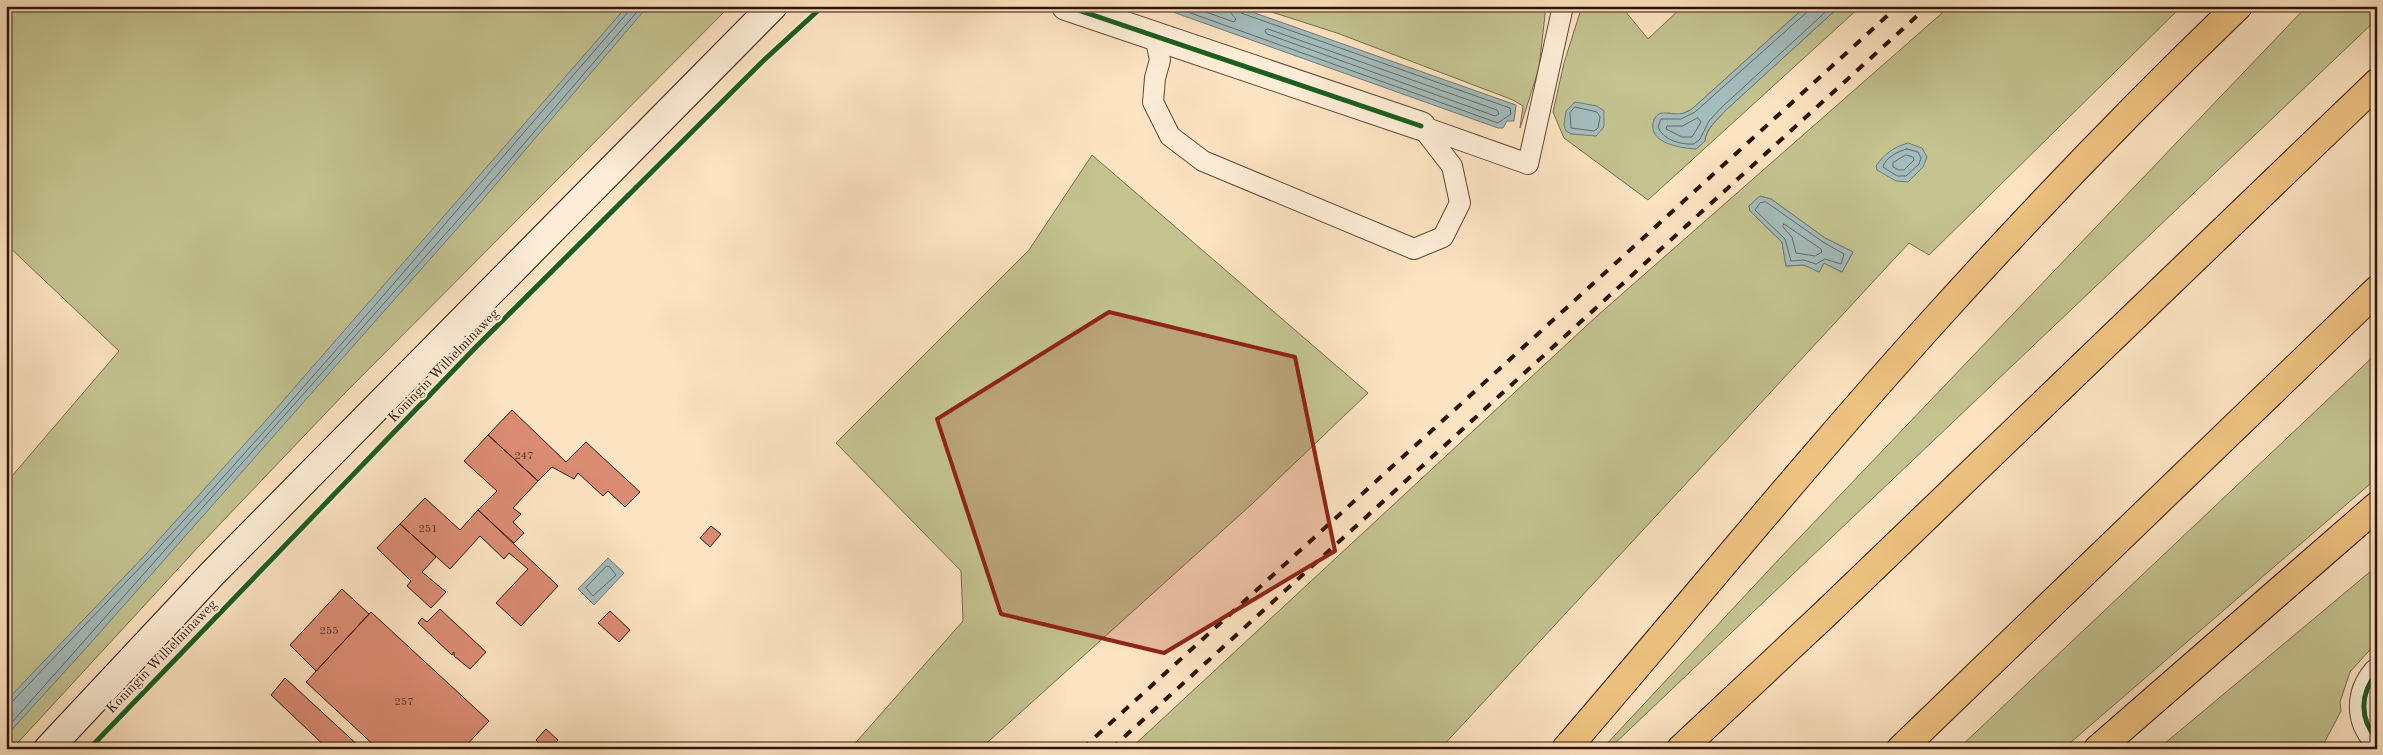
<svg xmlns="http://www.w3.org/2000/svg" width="2383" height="755" font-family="'Old Standard TT',serif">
<rect width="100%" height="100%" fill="#fce3c1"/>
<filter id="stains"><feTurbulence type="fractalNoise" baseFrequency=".004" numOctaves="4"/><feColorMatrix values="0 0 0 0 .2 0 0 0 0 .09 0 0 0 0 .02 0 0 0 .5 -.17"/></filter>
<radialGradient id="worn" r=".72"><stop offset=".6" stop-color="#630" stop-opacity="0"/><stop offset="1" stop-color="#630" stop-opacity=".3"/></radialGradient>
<path fill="#c3c390" stroke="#786b4b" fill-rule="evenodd" d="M 6,6 L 730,6 L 345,393 L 200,545 L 12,749 L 6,749 L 6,483 L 119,351 L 6,244 Z
M 1253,6 L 1546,6 L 1539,68 L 1520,128 L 1523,106 L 1513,100 L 1337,33 Z
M 1582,6 L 1621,6 L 1648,39 L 1683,6 L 1806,6 L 1692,109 L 1680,115 L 1668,113 L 1654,119 L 1653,128 L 1696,149 L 1705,141 C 1706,129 1718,119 1726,110 L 1840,6 L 1861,6 L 1648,200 L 1564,138 L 1553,112 L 1564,63 Z
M 1950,6 L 2182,6 L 1929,255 L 1909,243 L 1440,749 L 1130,749 L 1597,316 ZM 1760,196 L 1771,199 L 1825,238 L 1853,252 L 1842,272 L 1824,263 L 1819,272 L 1804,265 L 1786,266 L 1782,242 L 1750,211 L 1749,206 Z
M 2307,6 L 2377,6 L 2377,19 L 1609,749 L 1602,749 L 1781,557 Z
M 1092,155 L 1368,393 L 1252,504 L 980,749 L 850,749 L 963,621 L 961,571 L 836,443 L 1029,250 Z
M 2377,353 L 2377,478 L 2063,749 L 1958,749 Z
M 2377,566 L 2377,642 L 2350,672 L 2340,702 L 2341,711 L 2321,749 L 2158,749 Z"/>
<path fill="#a3bcbc" stroke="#747873" d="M 627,6 L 648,6 L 485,197 L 88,646 L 6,736 L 6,701 L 147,553 L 268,418 Z
M 1156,6 L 1235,6 L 1516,105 L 1514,121 L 1507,121 L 1503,128 L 1498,128 Z
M 1806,6 L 1840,6 L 1726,110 C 1718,119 1705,129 1705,141 L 1696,149 C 1682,148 1650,144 1653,124 C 1653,120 1656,116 1659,114 C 1666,110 1677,119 1692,109 Z
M 1575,102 L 1597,106 L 1604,111 L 1604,127 L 1596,136 L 1571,134 L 1566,131 L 1564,125 L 1566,111 Z
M 1908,143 L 1922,148 L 1927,157 L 1923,167 L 1908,182 L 1896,181 L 1877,170 L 1876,166 C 1884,154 1894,147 1908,143 Z
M 1760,196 L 1771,199 L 1825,238 L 1853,252 L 1842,272 L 1824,263 L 1819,272 L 1804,265 L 1786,266 L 1782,242 L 1750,211 L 1749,206 Z
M 608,558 L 624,573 L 594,605 L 578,589 Z"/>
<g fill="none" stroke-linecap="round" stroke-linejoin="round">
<path stroke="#686861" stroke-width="1" d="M 1171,6 L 1498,123 L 1511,114 L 1510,108 L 1241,13 L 1237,6
M 1189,6 L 1234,22 L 1236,19 L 1231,13 L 1230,6
M 1809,6 L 1807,12 L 1695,112 L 1681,119 L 1661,119 L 1658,127 C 1663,140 1681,145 1694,144 L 1700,139 L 1709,121 L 1722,107 L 1832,6
M 1268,29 L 1497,110 L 1499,114 L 1495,116 L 1267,34 L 1265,31 Z
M 1575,107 L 1597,112 L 1600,117 L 1598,128 L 1594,131 L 1571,128 L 1570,113 Z
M 1698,118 L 1701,122 L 1692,137 L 1682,137 L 1666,129 L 1667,126 L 1682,126 Z
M 1907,149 L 1918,152 L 1921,158 L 1919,164 L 1906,176 L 1897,176 L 1883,167 C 1885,158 1898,151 1907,149 Z
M 1906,155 L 1913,157 L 1914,160 L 1904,170 L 1899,170 L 1893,167 L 1893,163 Z
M 1766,202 L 1823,242 L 1844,254 L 1841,264 L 1825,259 L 1816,264 L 1804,260 L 1791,261 L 1785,239 L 1755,210 L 1760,203 Z
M 1784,224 L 1821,249 L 1822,252 L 1815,256 L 1796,253 L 1792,237 L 1783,227 Z
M 607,566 L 610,567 L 616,575 L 593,596 L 586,588 Z
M 6,704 L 12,702 C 58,653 104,605 150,557 C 315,380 470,193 629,11 L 630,6
M 6,729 L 481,194 L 642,6"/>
</g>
<path fill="#da8c73" stroke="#2e1306" d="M 512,410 L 566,462 L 586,442 L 640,492 L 625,507 L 608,491 L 603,496 L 578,473 L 574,479 L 552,467 L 538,481 L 488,435 Z
M 488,435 L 538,481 L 513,508 L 521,514 L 513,522 L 524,533 L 514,543 L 478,510 L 497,491 L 464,461 Z
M 425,498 L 460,530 L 478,510 L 558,586 L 521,626 L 496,603 L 528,569 L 509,553 L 504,559 L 480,536 L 450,569 L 400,524 Z
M 400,524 L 436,557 L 422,572 L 446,592 L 431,608 L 407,586 L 411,581 L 377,548 Z
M 711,526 L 721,534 L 710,547 L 700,538 Z
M 342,589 L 369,614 L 316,671 L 290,645 Z
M 440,609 L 486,652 L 470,669 L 454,656 L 454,652 L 452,655 L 418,623 L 422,618 L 427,622 Z
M 610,611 L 630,630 L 619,642 L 598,623 Z
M 371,612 L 489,721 L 463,749 L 378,749 L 306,682 Z
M 285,678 L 362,749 L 328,749 L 271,695 Z
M 546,729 L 558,740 L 550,749 L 545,749 L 536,740 Z"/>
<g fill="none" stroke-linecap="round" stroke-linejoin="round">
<defs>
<path id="service" d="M 1155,36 L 1160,60 L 1155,78 L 1153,102 L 1170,136 L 1203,161 L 1414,249 L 1443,237 L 1460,203 L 1452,166 L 1421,126
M 1421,126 L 1528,164 L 1563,6"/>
<path id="minor" d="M 1066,6 L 1421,126
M 2377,673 C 2360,693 2359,719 2377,739"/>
<path id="secondary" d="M 48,749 L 211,575 L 773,6"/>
<path id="motorway" d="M 1566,749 C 1691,604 1812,455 1940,314 C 2036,208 2135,105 2238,6
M 1681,749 L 1825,614 L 2377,83
M 1901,749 L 2377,290
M 2098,749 L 2377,506"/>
</defs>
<use href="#service" stroke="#624735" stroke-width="22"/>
<use href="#minor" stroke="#624735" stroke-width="30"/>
<use href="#secondary" stroke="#2e1306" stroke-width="30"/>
<use href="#motorway" stroke="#2e1306" stroke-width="30"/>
<use href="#service" stroke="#fdedd7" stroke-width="20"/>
<use href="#minor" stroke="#fdedd7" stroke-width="28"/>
<use href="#secondary" stroke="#fdedd7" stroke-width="28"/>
<use href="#motorway" stroke="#eec280" stroke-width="28"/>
<path stroke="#2e1306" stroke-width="4" stroke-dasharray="9 9" stroke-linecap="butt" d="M 1082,749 L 1898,6
M 1111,749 L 1928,6"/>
<defs>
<path id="cycleway" d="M 1066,6 L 1421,126
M 2377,673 C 2360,693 2359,719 2377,739
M 89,749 L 476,347 L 762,62 L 823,6"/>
</defs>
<use href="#cycleway" stroke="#fdedd7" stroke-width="8"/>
<use href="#cycleway" stroke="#1b5e20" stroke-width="5"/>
</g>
<path fill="#8f2418" fill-opacity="0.2" stroke="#8f2418" stroke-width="4" stroke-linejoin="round" d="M 1109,312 L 1295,357 L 1335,551 L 1164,653 L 1001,614 L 937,419 Z"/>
<g text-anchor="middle" stroke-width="4.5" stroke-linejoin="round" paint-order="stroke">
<g font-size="11" fill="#593121">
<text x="524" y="459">247</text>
<text x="428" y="532">251</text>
<text x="329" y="634">255</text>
<text x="404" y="705">257</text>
</g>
<g font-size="14" fill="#2e1306" stroke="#fdedd7">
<text transform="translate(443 365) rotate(-46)" y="5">Koningin Wilhelminaweg</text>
<text transform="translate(161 656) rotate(-46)" y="5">Koningin Wilhelminaweg</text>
</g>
</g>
<rect width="2383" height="755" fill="none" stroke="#fce3c1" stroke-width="25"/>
<rect x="8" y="8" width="2368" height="740" fill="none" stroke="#2e1306" stroke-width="2.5"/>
<rect x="12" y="12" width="2358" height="730" fill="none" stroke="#2e1306"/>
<rect width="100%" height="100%" filter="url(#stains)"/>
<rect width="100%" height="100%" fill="url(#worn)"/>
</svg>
